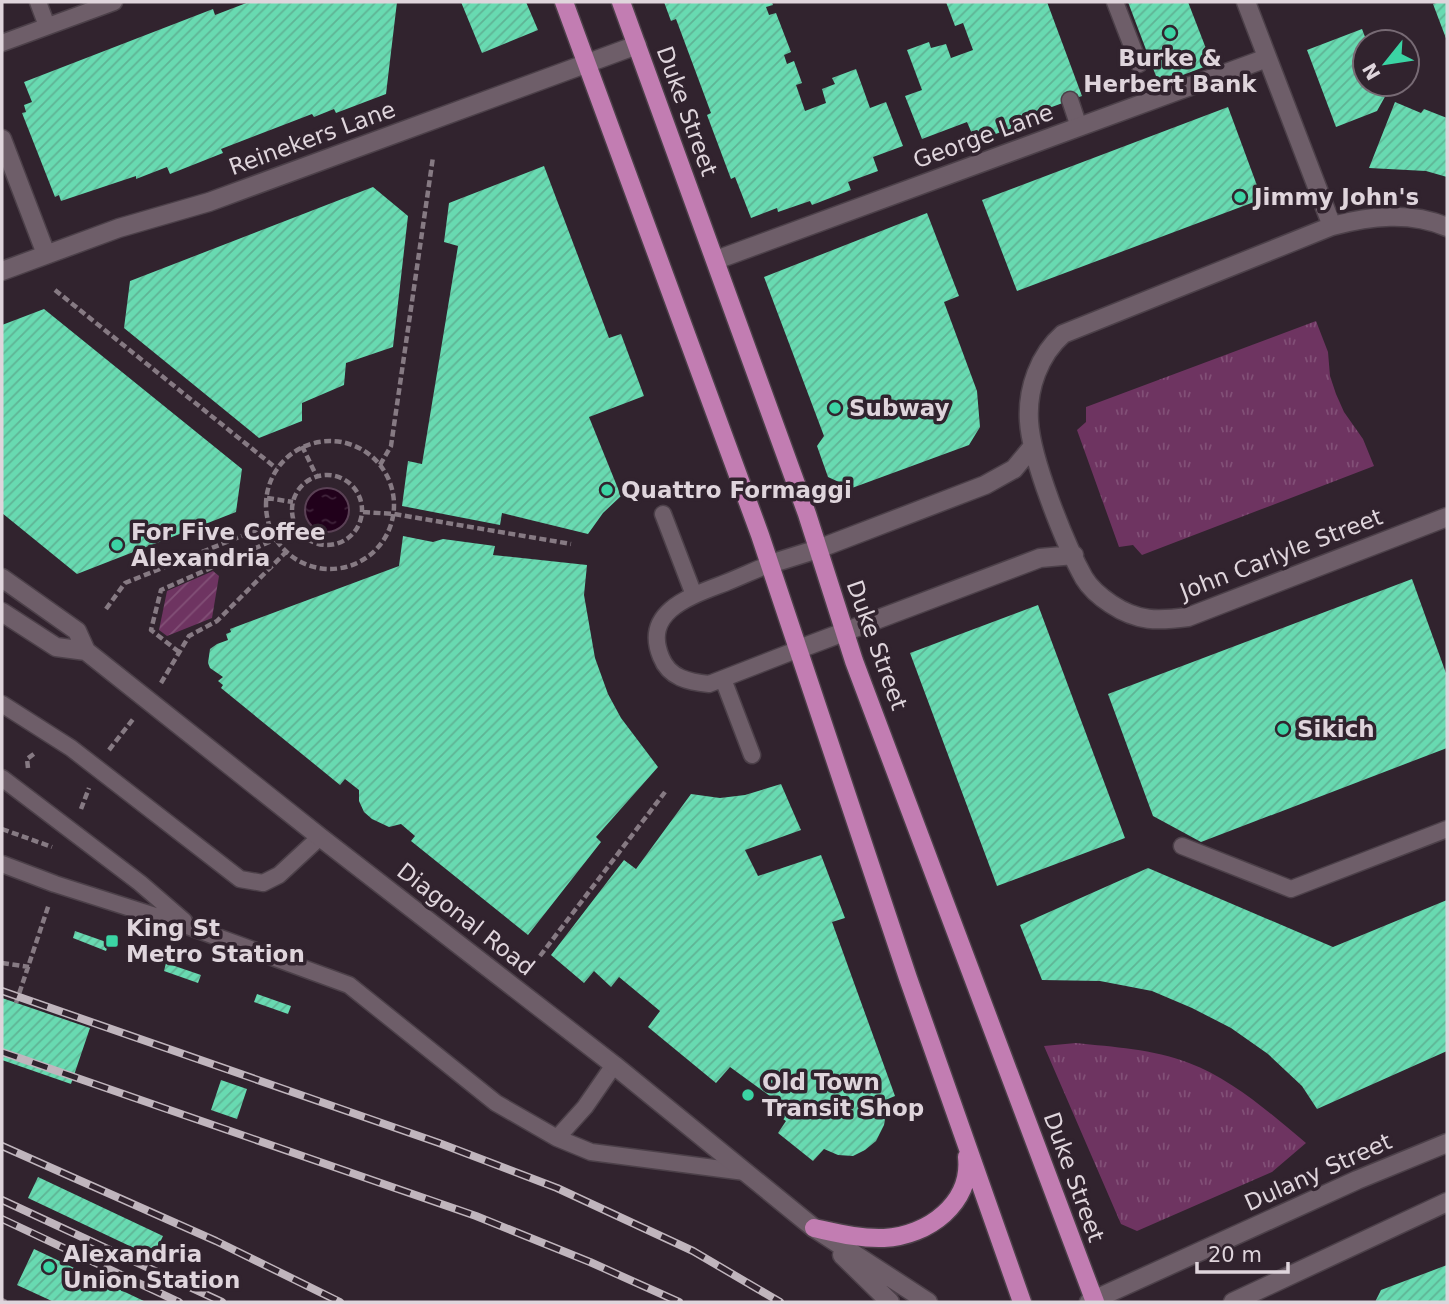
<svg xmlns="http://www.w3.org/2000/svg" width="1449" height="1304" font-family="'DejaVu Sans',sans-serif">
<defs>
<pattern id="grass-tufts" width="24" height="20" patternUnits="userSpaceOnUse" patternTransform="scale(1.75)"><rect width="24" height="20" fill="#6e3461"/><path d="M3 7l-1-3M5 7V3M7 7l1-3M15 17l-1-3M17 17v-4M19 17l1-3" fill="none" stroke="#825077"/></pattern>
<pattern id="garden-furrows" width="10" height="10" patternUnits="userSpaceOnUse" patternTransform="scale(1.75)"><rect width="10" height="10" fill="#6e3461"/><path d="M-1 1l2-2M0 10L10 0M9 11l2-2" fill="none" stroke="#825077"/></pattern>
<pattern id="water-ripples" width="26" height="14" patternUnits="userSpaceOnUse" patternTransform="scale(1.75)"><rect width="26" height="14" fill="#21011b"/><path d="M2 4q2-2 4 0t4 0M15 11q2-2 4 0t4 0" fill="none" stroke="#41253c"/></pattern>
<pattern id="building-hatch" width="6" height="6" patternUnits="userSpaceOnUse" patternTransform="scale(1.75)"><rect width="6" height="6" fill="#68dab1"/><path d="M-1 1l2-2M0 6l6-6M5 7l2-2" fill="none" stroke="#5fb495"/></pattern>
</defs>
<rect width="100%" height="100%" fill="#31232e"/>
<path fill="url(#grass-tufts)" d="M 1316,321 L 1328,352 L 1330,376 L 1336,394 L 1344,412 L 1363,439 L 1374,466 L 1142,555 L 1133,545 L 1119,547 L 1077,430 L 1086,422 L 1086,407 Z
M 1076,1043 C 1113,1047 1153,1049 1189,1063 C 1232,1079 1270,1113 1306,1143 L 1272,1172 L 1137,1231 L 1121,1224 L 1044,1046 Z"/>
<path fill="url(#garden-furrows)" d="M 213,571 L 219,576 L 212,618 L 167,636 L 159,630 L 167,591 Z"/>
<path fill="url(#water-ripples)" stroke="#5a4155" stroke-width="2" d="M305 510a22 22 0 1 1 44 0a22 22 0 1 1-44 0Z"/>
<path fill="url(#building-hatch)" d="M 249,2 L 397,2 L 386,94 L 336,113 L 334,109 L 314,117 L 312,114 L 221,149 L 223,153 L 170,174 L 167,167 L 136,179 L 136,176 L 61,201 L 59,195 L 55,197 L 22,113 L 26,112 L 24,105 L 32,102 L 24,82 L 213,9 L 215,15 Z
M 461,2 L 526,2 L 538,30 L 482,53 Z
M 664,2 L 772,2 L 773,5 L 766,7 L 769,15 L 776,13 L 791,52 L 784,55 L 787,64 L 794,61 L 802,83 L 796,85 L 805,111 L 826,103 L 822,89 L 835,84 L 832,78 L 856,69 L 870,108 L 886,102 L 903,146 L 873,157 L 878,171 L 848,182 L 851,190 L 812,205 L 810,201 L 778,212 L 777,208 L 751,218 L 735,177 L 731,179 L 707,115 L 711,113 L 676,19 L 671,21 Z
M 946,2 L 1047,2 L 1082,96 L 1027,116 L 1029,122 L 990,136 L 988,131 L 973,136 L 967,122 L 922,139 L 905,96 L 922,90 L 907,50 L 929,42 L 931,48 L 946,44 L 951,58 L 973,50 L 963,23 L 955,26 Z
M 1128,2 L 1188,2 L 1212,64 L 1159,84 Z
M 1438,2 L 1447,2 L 1447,41 L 1433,4 Z
M 1362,29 L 1367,42 L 1365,42 L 1365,84 L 1383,84 L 1387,93 L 1377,111 L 1336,127 L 1307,50 Z
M 1395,102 L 1421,113 L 1424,109 L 1447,118 L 1447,177 L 1426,171 L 1369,168 Z
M 1228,107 L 1262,199 L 1017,291 L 982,200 Z
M 544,166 L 609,338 L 621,334 L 644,396 L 589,417 L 621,496 L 603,513 L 588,534 L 502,513 L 500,525 L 402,506 L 408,461 L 422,464 L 458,246 L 444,242 L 449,203 Z
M 373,187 L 408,216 L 393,347 L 346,363 L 344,385 L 302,403 L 302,421 L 259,438 L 124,328 L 130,281 Z
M 927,213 L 959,296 L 944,302 L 977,391 L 980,427 L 969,445 L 852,488 L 828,477 L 817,446 L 824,436 L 764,277 Z
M 44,309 L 242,469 L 236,512 L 77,574 L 2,513 L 2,325 Z
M 403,536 L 433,542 L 443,539 L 495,546 L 493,555 L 587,565 L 584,595 L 595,658 L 608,694 L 621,718 L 658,767 L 596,837 L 601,842 L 528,935 L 411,841 L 415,836 L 401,824 L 389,827 L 372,819 L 364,812 L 359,801 L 359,790 L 345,779 L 340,785 L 221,688 L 223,685 L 218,681 L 223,677 L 210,668 L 208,663 L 210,649 L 217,644 L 228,640 L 226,634 L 231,632 L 230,629 L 399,566 Z
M 1412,579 L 1447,676 L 1447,748 L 1201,842 L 1153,816 L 1108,694 Z
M 1038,605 L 1125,838 L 997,886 L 910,653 Z
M 781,784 L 801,830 L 745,850 L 758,876 L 821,855 L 845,918 L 832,922 L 895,1096 L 883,1101 L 887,1109 L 884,1125 L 876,1141 L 865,1150 L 853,1156 L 838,1155 L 824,1149 L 813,1161 L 778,1133 L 786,1121 L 767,1108 L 774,1099 L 730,1067 L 716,1083 L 648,1027 L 660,1011 L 619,977 L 611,987 L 594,971 L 584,983 L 551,955 L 624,860 L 636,869 L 691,794 L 720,798 L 745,795 Z
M 1148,868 L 1333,947 L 1447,900 L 1447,1051 L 1317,1109 L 1302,1086 L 1268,1054 L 1231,1028 L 1192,1008 L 1152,991 L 1100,981 L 1042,980 L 1020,925 Z
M 75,931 L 109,943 L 106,951 L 73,938 Z
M 166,963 L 201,975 L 198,983 L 164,971 Z
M 257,994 L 291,1006 L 288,1014 L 254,1002 Z
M 2,998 L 90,1028 L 71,1084 L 2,1060 Z
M 221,1080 L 247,1089 L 237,1119 L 211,1110 Z
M 38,1177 L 163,1236 L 153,1257 L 28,1198 Z
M 34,1249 L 146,1302 L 54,1302 L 17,1285 Z
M 1447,1265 L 1447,1302 L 1375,1302 L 1381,1290 Z"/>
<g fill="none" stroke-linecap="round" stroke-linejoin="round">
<defs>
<path id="lane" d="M 38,2 L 47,26
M 1115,2 L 1139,64
M 2,43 L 114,2
M 1070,100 L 1079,127
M 663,514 L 694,595
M 770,564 C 755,570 740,577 725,583 C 691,596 642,611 661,657 C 669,678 689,682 709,684 L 799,649
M 723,679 L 752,755
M 2,704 L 71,748 L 240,879 L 263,883 L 279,875 L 320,837
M 2,778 L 140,883 L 184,921
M 1182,846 L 1291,889 L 1447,829
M 2,864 L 55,884 L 190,927 L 349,985 L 496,1103 L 557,1138 L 591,1152 L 745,1172
M 557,1138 L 585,1107 L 614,1065"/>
<path id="street" d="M 1246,2 L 1332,226
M 2,139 L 46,254
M 1447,227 C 1410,211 1370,216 1332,226 L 1063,334 C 1039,355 1027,389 1029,421 C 1031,459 1065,544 1084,578 C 1090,588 1102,598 1111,604 C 1138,622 1158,621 1188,617 L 1447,517
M 716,260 L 1267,58
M 2,271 L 119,228 L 209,202 L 637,45
M 770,564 L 818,549 L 985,485 L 1014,469 L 1033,446
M 799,649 L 1040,558 L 1074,555"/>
<path id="secondary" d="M 2,578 L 77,631 L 86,651 L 320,837 L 614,1065 L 814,1228 L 928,1302
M 2,612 L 56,647 L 86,651
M 842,1255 L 890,1302
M 1089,1302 L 1357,1180 L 1447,1143
M 1233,1302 L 1447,1202"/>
<path id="primary" d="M 564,2 L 760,535 L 908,978 L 1022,1302
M 621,2 L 807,514 L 854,661 L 1095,1302
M 814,1228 C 837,1233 860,1239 884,1238 C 928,1236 972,1203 967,1157"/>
</defs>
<use href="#lane" stroke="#4c4049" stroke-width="19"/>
<use href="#street" stroke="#4c4049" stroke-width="21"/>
<use href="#secondary" stroke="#4c4049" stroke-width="21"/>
<use href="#primary" stroke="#4c4049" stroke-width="21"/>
<path stroke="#867a83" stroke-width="4.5" stroke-dasharray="7 3.5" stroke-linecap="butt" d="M 55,290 L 276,468
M266 505a64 64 0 1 1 128 0a64 64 0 1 1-128 0Z
M 302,446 L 317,477
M 380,465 L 391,446 L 433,157
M292 510a35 35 0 1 1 70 0a35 35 0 1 1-70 0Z
M 267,498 L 293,502
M 363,512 L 394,514 L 571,544
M 106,609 L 125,583 L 269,525
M 179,652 L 151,630 L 161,590 L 276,539
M 161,683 L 189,636 L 217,621 L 286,552
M 109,750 L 134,718
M 28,768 L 27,759 L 35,753
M 81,809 L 89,788
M 2,829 L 52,847
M 540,956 L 665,792
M 2,963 L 29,967
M 16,1003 L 49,904
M 2,1300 L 6,1302"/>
<use href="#lane" stroke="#6e5e69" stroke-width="16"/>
<use href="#street" stroke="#6e5e69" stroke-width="18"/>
<use href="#secondary" stroke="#6e5e69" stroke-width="18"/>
<use href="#primary" stroke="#c27db2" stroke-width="18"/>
<defs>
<path id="rail" d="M 2,991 L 439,1143 L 557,1188 L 693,1251 L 780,1302
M 2,1052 L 476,1216 L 590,1262 L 679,1302
M 2,1146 L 216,1241 L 340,1302
M 2,1200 L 222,1302
M 2,1219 L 179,1302"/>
</defs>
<use href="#rail" stroke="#c0b5bd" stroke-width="8"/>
<use href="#rail" stroke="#31232e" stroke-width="5" stroke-dasharray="16" stroke-linecap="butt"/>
</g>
<g fill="#3bd4a4" stroke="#31232e" stroke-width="2.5">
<circle cx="1170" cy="33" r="7"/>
<circle cx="1240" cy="197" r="7"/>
<circle cx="835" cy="408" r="7"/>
<circle cx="607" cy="490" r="7"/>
<circle cx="117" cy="545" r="7"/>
<circle cx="1283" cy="729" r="7"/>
<rect x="105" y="934" width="14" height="14" rx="3.5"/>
<circle cx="748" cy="1095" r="7"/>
<circle cx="49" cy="1267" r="7"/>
</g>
<g text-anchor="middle" stroke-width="7" stroke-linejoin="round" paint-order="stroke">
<g font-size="23" font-weight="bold" fill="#dfd5dc" stroke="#31232e" text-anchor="start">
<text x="1170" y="66" text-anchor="middle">Burke &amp;<tspan x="1170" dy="26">Herbert Bank</tspan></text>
<text x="1254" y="205">Jimmy John's</text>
<text x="849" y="416">Subway</text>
<text x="621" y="498">Quattro Formaggi</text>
<text x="131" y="540">For Five Coffee<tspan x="131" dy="26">Alexandria</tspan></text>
<text x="1297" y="737">Sikich</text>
<text x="126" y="936">King St<tspan x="126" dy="26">Metro Station</tspan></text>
<text x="762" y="1090">Old Town<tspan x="762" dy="26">Transit Shop</tspan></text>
<text x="63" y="1262">Alexandria<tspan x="63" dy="26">Union Station</tspan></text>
</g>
<g font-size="23" fill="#dfd5dc" stroke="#31232e">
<text transform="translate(687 111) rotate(70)" y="8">Duke Street</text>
<text transform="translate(983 136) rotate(-20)" y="8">George Lane</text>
<text transform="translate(312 138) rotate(-20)" y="8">Reinekers Lane</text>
<text transform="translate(1281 554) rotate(-21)" y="8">John Carlyle Street</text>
<text transform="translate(877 645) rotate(70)" y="8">Duke Street</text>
<text transform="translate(466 919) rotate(38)" y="8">Diagonal Road</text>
<text transform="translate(1318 1172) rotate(-24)" y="8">Dulany Street</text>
<text transform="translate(1074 1177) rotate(70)" y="8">Duke Street</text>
</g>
</g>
<rect width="1449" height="1304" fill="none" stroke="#dfd5dc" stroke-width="7"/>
<g transform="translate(1386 63) rotate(240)"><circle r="33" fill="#31232e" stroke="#776a74" stroke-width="2"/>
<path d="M0-5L12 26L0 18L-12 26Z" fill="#3bd4a4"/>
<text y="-10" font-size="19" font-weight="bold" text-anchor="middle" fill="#dfd5dc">N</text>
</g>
<path d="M1197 1262v10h91v-10" fill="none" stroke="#dfd5dc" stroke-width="3.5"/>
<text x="1208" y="1262" font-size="21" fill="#dfd5dc" stroke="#31232e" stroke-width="5" paint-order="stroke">20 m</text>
</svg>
